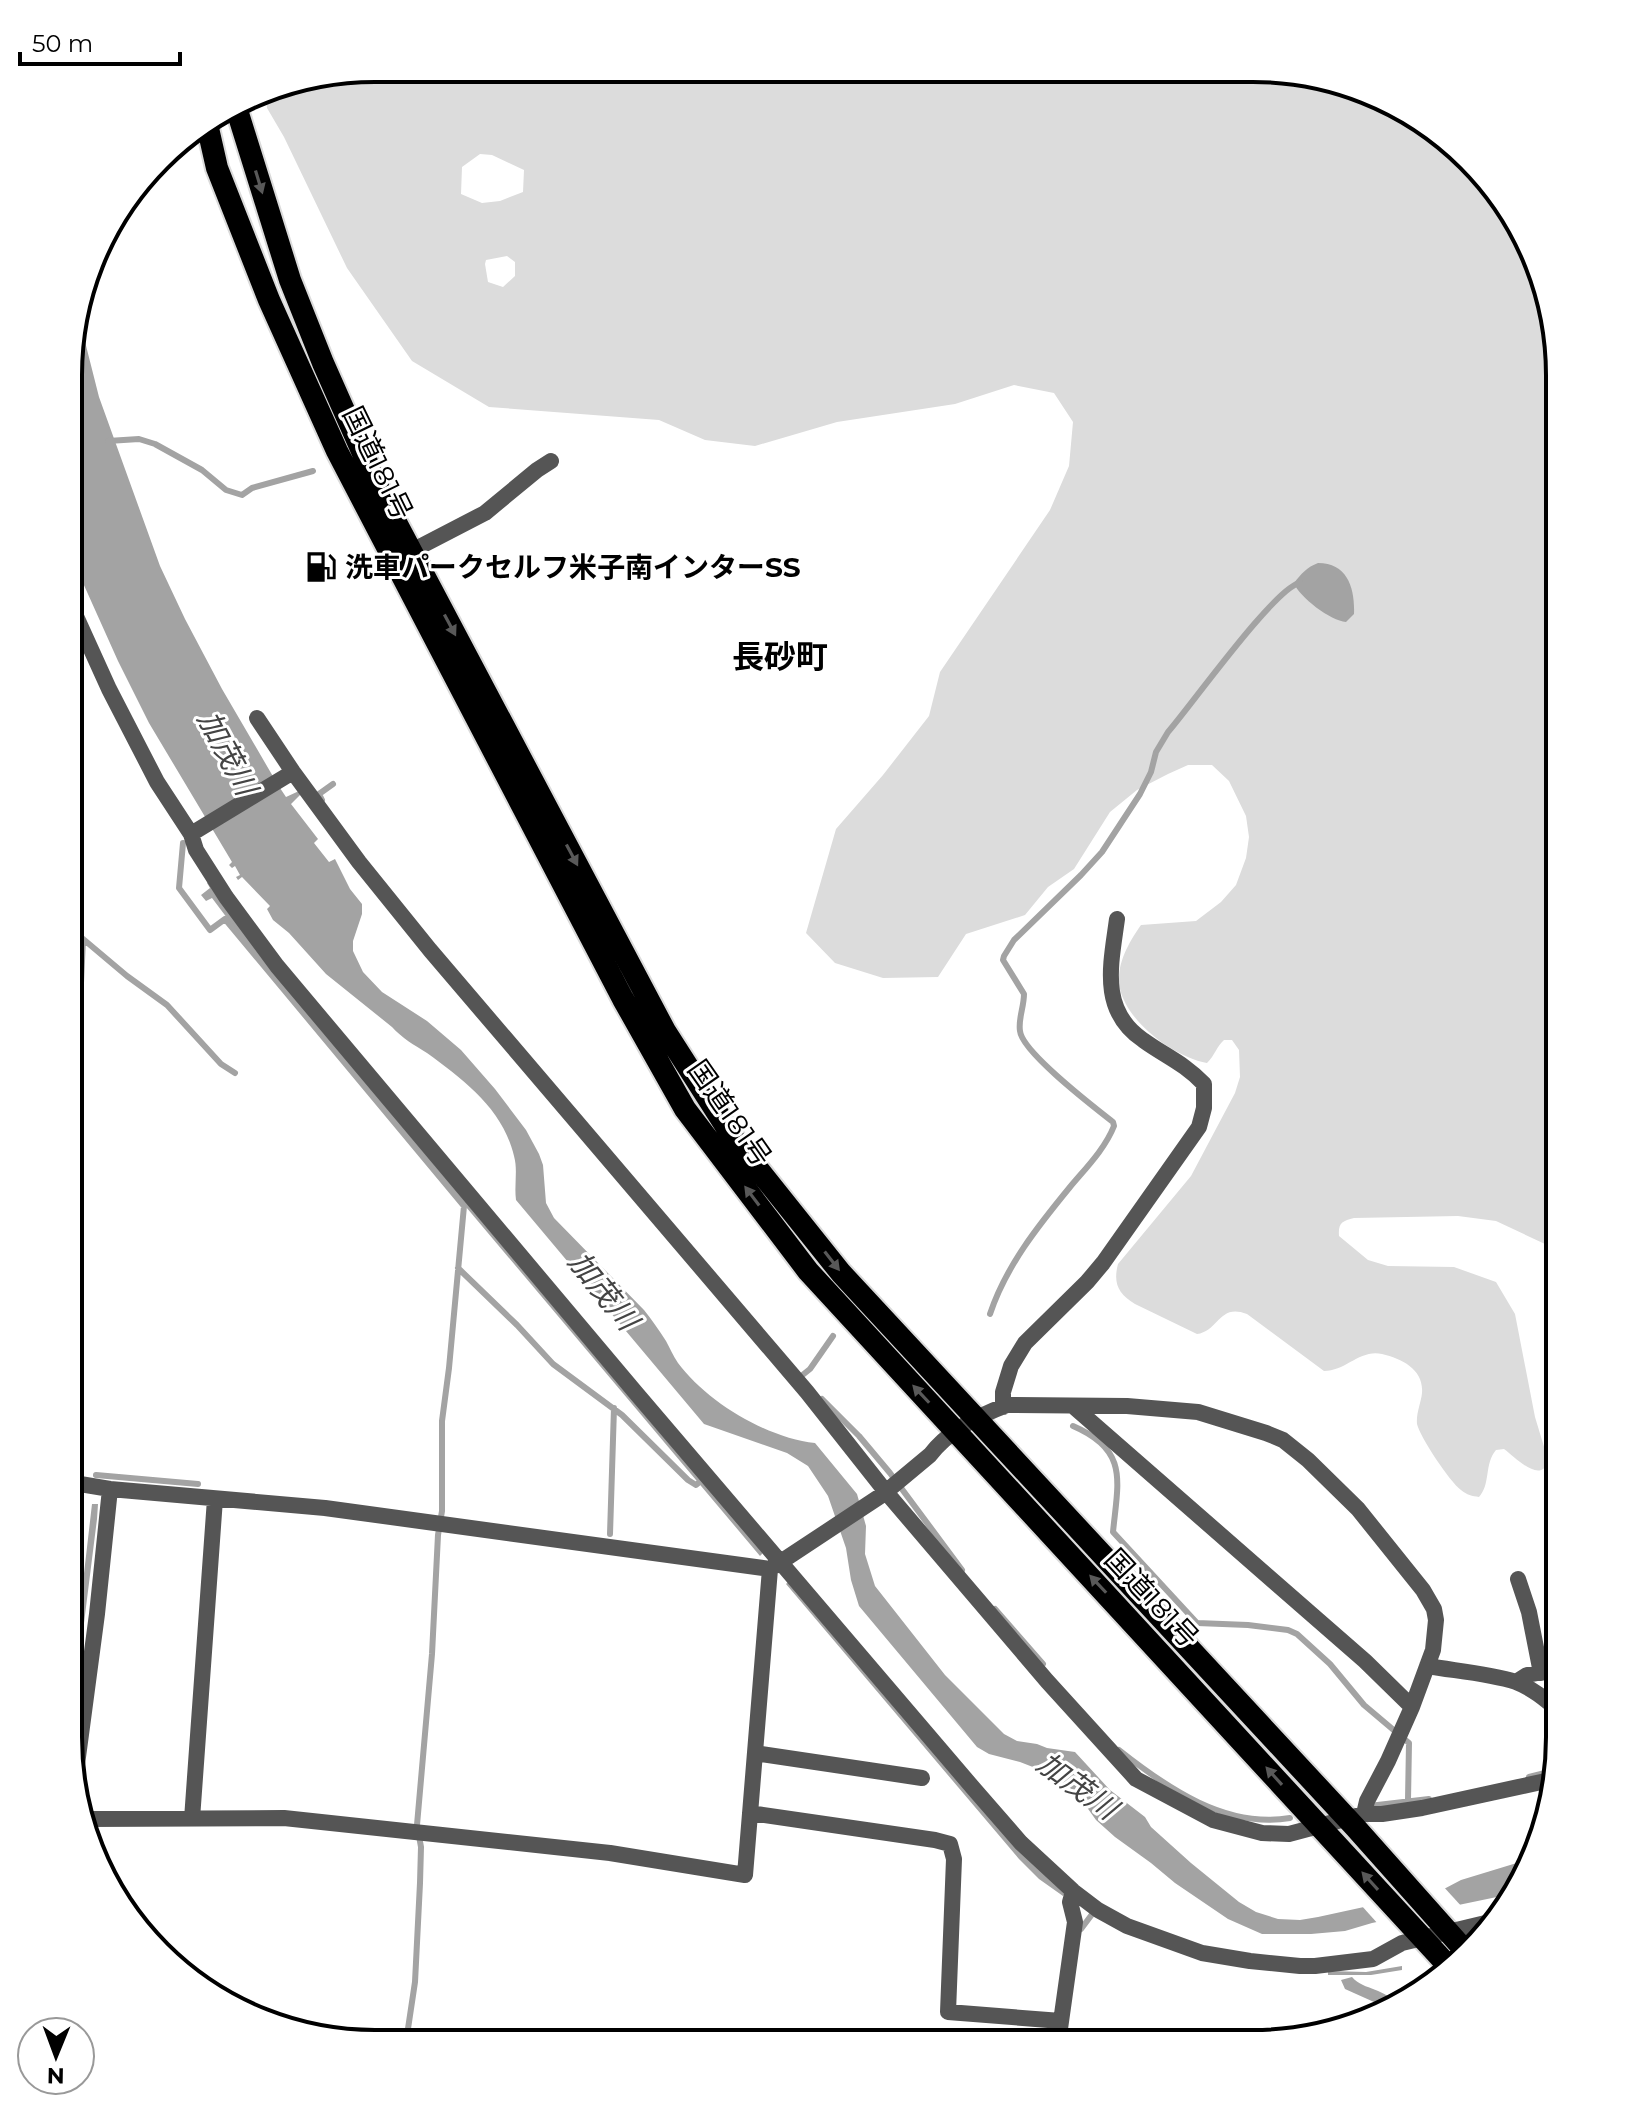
<svg xmlns="http://www.w3.org/2000/svg" width="1628" height="2112" font-family="Montserrat,'Noto Sans JP',sans-serif">
<rect width="100%" height="100%" fill="#fff"/>
<path fill="#dcdcdc" fill-rule="evenodd" d="M 375,68 L 1294,71 L 1424,120 L 1484,173 L 1528,239 L 1560,374 L 1560,1251 L 1496,1221 L 1458,1216 L 1354,1218 C 1342,1221 1338,1223 1339,1236 L 1368,1260 L 1388,1266 L 1454,1267 L 1496,1282 L 1515,1314 L 1535,1417 L 1548,1460 C 1542,1486 1515,1457 1504,1449 L 1496,1450 C 1484,1464 1491,1484 1479,1497 C 1472,1496 1467,1495 1461,1490 C 1450,1482 1420,1437 1417,1424 C 1416,1413 1421,1403 1422,1393 C 1424,1370 1403,1359 1382,1354 C 1360,1349 1346,1371 1324,1371 L 1247,1314 C 1219,1303 1219,1331 1197,1334 L 1135,1304 C 1118,1294 1113,1283 1118,1264 L 1191,1176 L 1235,1093 L 1240,1077 L 1239,1050 L 1232,1040 L 1224,1040 C 1217,1046 1215,1055 1207,1063 C 1174,1057 1128,1023 1120,989 C 1115,966 1129,942 1141,925 L 1196,921 L 1221,902 L 1236,885 L 1246,858 L 1249,837 L 1246,816 L 1229,781 L 1212,765 L 1188,765 L 1168,774 L 1137,790 L 1110,812 L 1074,869 L 1048,887 L 1025,915 L 966,934 L 938,977 L 883,978 L 835,963 L 806,933 L 836,829 L 883,775 L 929,716 L 940,672 L 1050,510 L 1069,466 L 1073,422 L 1054,393 L 1014,385 L 955,404 L 837,422 L 755,446 L 705,440 L 659,420 L 489,407 L 412,361 L 347,268 L 284,137 L 267,108 L 266,96 L 269,90 L 279,84 ZM 480,154 L 492,155 L 524,170 L 523,192 L 500,201 L 482,203 L 461,194 L 462,167 ZM 507,256 L 515,262 L 515,276 L 503,287 L 488,282 L 485,264 L 486,260 Z"/>
<path fill="#a3a3a3" d="M 78,314 L 99,397 L 160,566 L 185,619 L 222,689 L 278,785 L 286,797 L 299,791 L 301,794 L 291,804 L 318,839 L 314,843 L 329,862 L 335,859 L 350,889 L 362,904 L 362,914 L 353,941 L 353,951 L 363,972 L 382,992 L 427,1021 L 461,1050 L 495,1089 L 526,1130 L 539,1154 L 543,1165 L 546,1203 L 554,1218 L 644,1310 C 652,1320 659,1330 666,1341 C 670,1348 673,1356 678,1363 C 707,1402 767,1438 815,1443 L 857,1494 L 866,1526 L 865,1554 L 875,1586 L 945,1675 L 1004,1734 L 1017,1741 L 1037,1744 L 1047,1748 L 1075,1752 L 1110,1790 L 1145,1817 L 1151,1827 L 1191,1863 L 1239,1902 L 1256,1912 L 1278,1919 L 1300,1920 L 1318,1917 L 1442,1890 L 1461,1880 L 1520,1862 L 1531,1861 L 1516,1893 L 1372,1923 L 1345,1931 L 1311,1934 L 1262,1934 L 1228,1919 L 1175,1883 L 1151,1863 L 1115,1837 L 1096,1820 L 1076,1792 L 1057,1780 L 1038,1769 L 1020,1762 L 989,1754 L 977,1747 L 859,1606 L 851,1580 L 846,1548 L 828,1496 L 808,1466 L 787,1453 L 704,1424 L 516,1200 C 514,1185 518,1170 514,1156 C 503,1109 464,1080 427,1053 C 414,1045 402,1038 392,1027 L 326,974 L 289,933 L 273,920 L 267,909 L 270,906 L 242,877 L 238,880 L 236,877 L 240,875 L 235,866 L 232,868 L 229,865 L 232,862 L 149,723 L 118,661 L 70,554 L 71,334 Z
M 1318,563 C 1348,563 1355,589 1354,614 L 1346,622 C 1331,621 1299,597 1294,583 C 1301,574 1307,567 1318,563 Z
M 209,881 L 766,1550 L 760,1556 L 264,967 L 212,898 L 206,901 L 201,895 L 210,888 L 207,883 Z
M 92,1504 L 98,1504 L 97,1519 L 69,1743 L 68,1712 Z
M 790,1580 L 1067,1892 L 1063,1896 L 1039,1879 L 1019,1859 L 786,1584 Z
M 1402,1966 L 1402,1970 L 1371,1975 L 1328,1975 L 1328,1971 L 1366,1972 Z
M 1352,1977 C 1364,1991 1386,1987 1398,2007 L 1386,2013 L 1374,2002 L 1345,1989 L 1341,1980 Z"/>
<path fill="#fff" d="M 1442,1885 L 1463,1908 L 1379,1925 L 1361,1905 Z"/>
<g fill="none" stroke-linecap="round" stroke-linejoin="round">
<path stroke="#a3a3a3" stroke-width="6" d="M 108,441 L 139,439 L 155,444 L 202,470 L 226,490 L 242,495 L 252,488 L 313,471
M 322,800 L 319,794 L 333,784
M 183,843 L 179,888 L 210,930 L 225,919 L 464,1206 L 449,1368 L 442,1421 L 442,1511 L 438,1535 L 432,1654 L 417,1825 L 421,1847 L 420,1883 L 415,1982 L 406,2042
M 70,928 L 127,976 L 167,1005 L 221,1064 L 235,1073
M 69,1244 L 83,939
M 458,1268 L 517,1325 L 553,1364 L 622,1415 L 688,1480 L 696,1485 L 702,1480
M 990,1314 C 1006,1266 1038,1226 1070,1187 C 1085,1169 1105,1149 1114,1126 L 1113,1122 C 1094,1107 1022,1052 1020,1031 C 1018,1019 1024,1007 1024,994 L 1003,960 L 1004,956 L 1014,940 L 1081,875 L 1102,852 L 1140,794 L 1151,772 L 1156,752 L 1168,732 C 1190,707 1276,586 1300,583
M 800,1377 L 810,1369 L 833,1336
M 822,1399 L 859,1436 L 890,1473 L 962,1570
M 1073,1426 C 1129,1450 1118,1481 1113,1532 L 1197,1623 L 1248,1625 L 1288,1630 L 1297,1634 L 1330,1664 L 1364,1705 L 1409,1743 L 1408,1800
M 96,1475 L 198,1484
M 610,1534 L 614,1408
M 995,1609 L 1043,1664
M 1119,1750 C 1167,1788 1226,1829 1290,1818
M 1529,1777 L 1557,1770
M 1369,1806 L 1429,1799
M 1081,1929 L 1093,1913"/>
<defs>
<path id="trunk" d="M 236,107 L 290,280 L 323,363 L 381,494 L 665,1031 L 734,1139 L 841,1273 L 1355,1827 L 1468,1954
M 207,124 L 217,168 L 269,300 L 337,451 L 623,999 L 685,1109 L 808,1271 L 1452,1970"/>
</defs>
<use href="#trunk" stroke="#dbdbdb" stroke-width="26"/>
<path stroke="#555" stroke-width="16" d="M 402,556 L 485,513 L 537,470 L 551,461
M 70,603 L 109,689 L 157,782 L 191,834 L 196,850 L 226,897 L 277,966 L 636,1393 L 974,1789 L 1021,1843 L 1073,1891 L 1098,1910 L 1127,1926 L 1202,1953 L 1250,1961 L 1300,1966 L 1315,1966 L 1373,1959 L 1402,1943 L 1498,1920
M 257,718 L 293,772 L 359,862 L 430,950 L 807,1392 L 886,1492 L 1047,1681 L 1136,1779 L 1213,1820 L 1262,1833 L 1289,1834 L 1364,1814 L 1382,1814 L 1422,1808 L 1555,1779
M 191,834 L 293,772
M 1073,1406 L 1365,1661 L 1412,1707
M 1003,1407 L 1003,1392 L 1011,1366 L 1025,1343 L 1087,1282 L 1103,1263 L 1199,1127 L 1204,1108 L 1204,1084 C 1184,1063 1165,1056 1143,1040 C 1099,1010 1111,964 1117,919
M 68,1482 L 110,1489 L 325,1508 L 770,1569 L 882,1495 L 930,1455 C 948,1431 980,1415 1007,1405 L 1127,1406 L 1198,1412 L 1266,1433 L 1283,1440 L 1308,1460 L 1358,1509 L 1423,1590 L 1434,1609 L 1436,1620 L 1433,1650 L 1412,1707 L 1388,1761 L 1367,1801 L 1364,1814
M 1518,1579 L 1529,1612 L 1541,1673
M 1427,1666 C 1456,1671 1488,1673 1516,1682 C 1532,1688 1546,1700 1559,1711
M 1516,1682 L 1527,1675 L 1559,1669
M 755,1753 L 922,1778
M 76,1772 L 97,1614 L 110,1489
M 750,1813 L 935,1840 L 950,1844 L 954,1859 L 948,2012 L 1061,2021
M 87,1819 L 284,1818 L 610,1853 L 745,1875 L 770,1569
M 192,1819 L 215,1499
M 1058,2043 L 1075,1922 L 1070,1902 L 1073,1891"/>
<use href="#trunk" stroke="#000" stroke-width="22"/>
</g>
<defs><path id="oneway-solid" d="M-6-.8H1V-3.2L6.5 0L1 3.2V.8H-6Z" transform="scale(2)"/></defs>
<g fill="#595959">
<use href="#oneway-solid" transform="translate(259 182) rotate(73)"/>
<use href="#oneway-solid" transform="translate(450 625) rotate(62)"/>
<use href="#oneway-solid" transform="translate(572 855) rotate(62)"/>
<use href="#oneway-solid" transform="translate(752 1196) rotate(-127)"/>
<use href="#oneway-solid" transform="translate(832 1261) rotate(52)"/>
<use href="#oneway-solid" transform="translate(921 1394) rotate(-133)"/>
<use href="#oneway-solid" transform="translate(1098 1584) rotate(-133)"/>
<use href="#oneway-solid" transform="translate(1274 1776) rotate(-132)"/>
<use href="#oneway-solid" transform="translate(1370 1881) rotate(-132)"/>
</g>
<defs>
<symbol id="fuel-bare" viewBox="-9 -9 18 18"><path d="M-5.5-6h7V0h2V4h1.3V-2.5L3-4.5l.8-.8L6-3V5H2.5V1h-1V6h-7ZM-4.2-4.7v3.2H.2V-4.7Z" fill="#000" stroke="#fff" stroke-width="2.5" paint-order="stroke"/></symbol>
</defs>
<g fill-rule="evenodd">
<use href="#fuel-bare" x="299" y="545" width="44" height="44"/>
</g>
<g text-anchor="middle" stroke-width="6" stroke-linejoin="round" paint-order="stroke">
<g font-size="28" fill="#000" stroke="#fff">
<text transform="translate(378 463) rotate(64)" y="10">国道181号</text>
<text transform="translate(730 1113) rotate(55)" y="10">国道181号</text>
<text transform="translate(1152 1598) rotate(47)" y="10">国道181号</text>
</g>
<g font-size="28" font-weight="bold" fill="#000" stroke="#fff" text-anchor="start">
<text x="345" y="577">洗車パークセルフ米子南インターSS</text>
</g>
<g font-size="30" font-style="italic" fill="#444" stroke="#fff">
<text transform="translate(227 753) rotate(62)" y="10">加茂川</text>
<text transform="translate(603 1291) rotate(51)" y="10">加茂川</text>
<text transform="translate(1077 1786) rotate(36)" y="10">加茂川</text>
</g>
<g font-size="32" font-weight="bold" fill="#000" stroke="#fff">
<text x="780" y="668">長砂町</text>
</g>
</g>
<path d="M0 0H1628V2112H0ZM375 82H1253A293 293 0 0 1 1546 375V1737A293 293 0 0 1 1253 2030H375A293 293 0 0 1 82 1737V375A293 293 0 0 1 375 82Z" fill="#fff" fill-rule="evenodd"/>
<path fill="none" stroke="#000" stroke-width="4" d="M375 82H1253A293 293 0 0 1 1546 375V1737A293 293 0 0 1 1253 2030H375A293 293 0 0 1 82 1737V375A293 293 0 0 1 375 82Z"/>
<g transform="translate(56 2056) rotate(181)"><circle r="38" fill="#ffffff" stroke="#999999" stroke-width="2"/>
<path d="M0-6L14 30L0 20L-14 30Z" fill="#000000"/>
<text y="-12" font-size="22" font-weight="bold" text-anchor="middle" fill="#000000">N</text>
</g>
<path d="M20 52v12h160v-12" fill="none" stroke="#000000" stroke-width="4"/>
<text x="32" y="52" font-size="24" fill="#000000" stroke="#ffffff" stroke-width="6" paint-order="stroke">50 m</text>
</svg>
